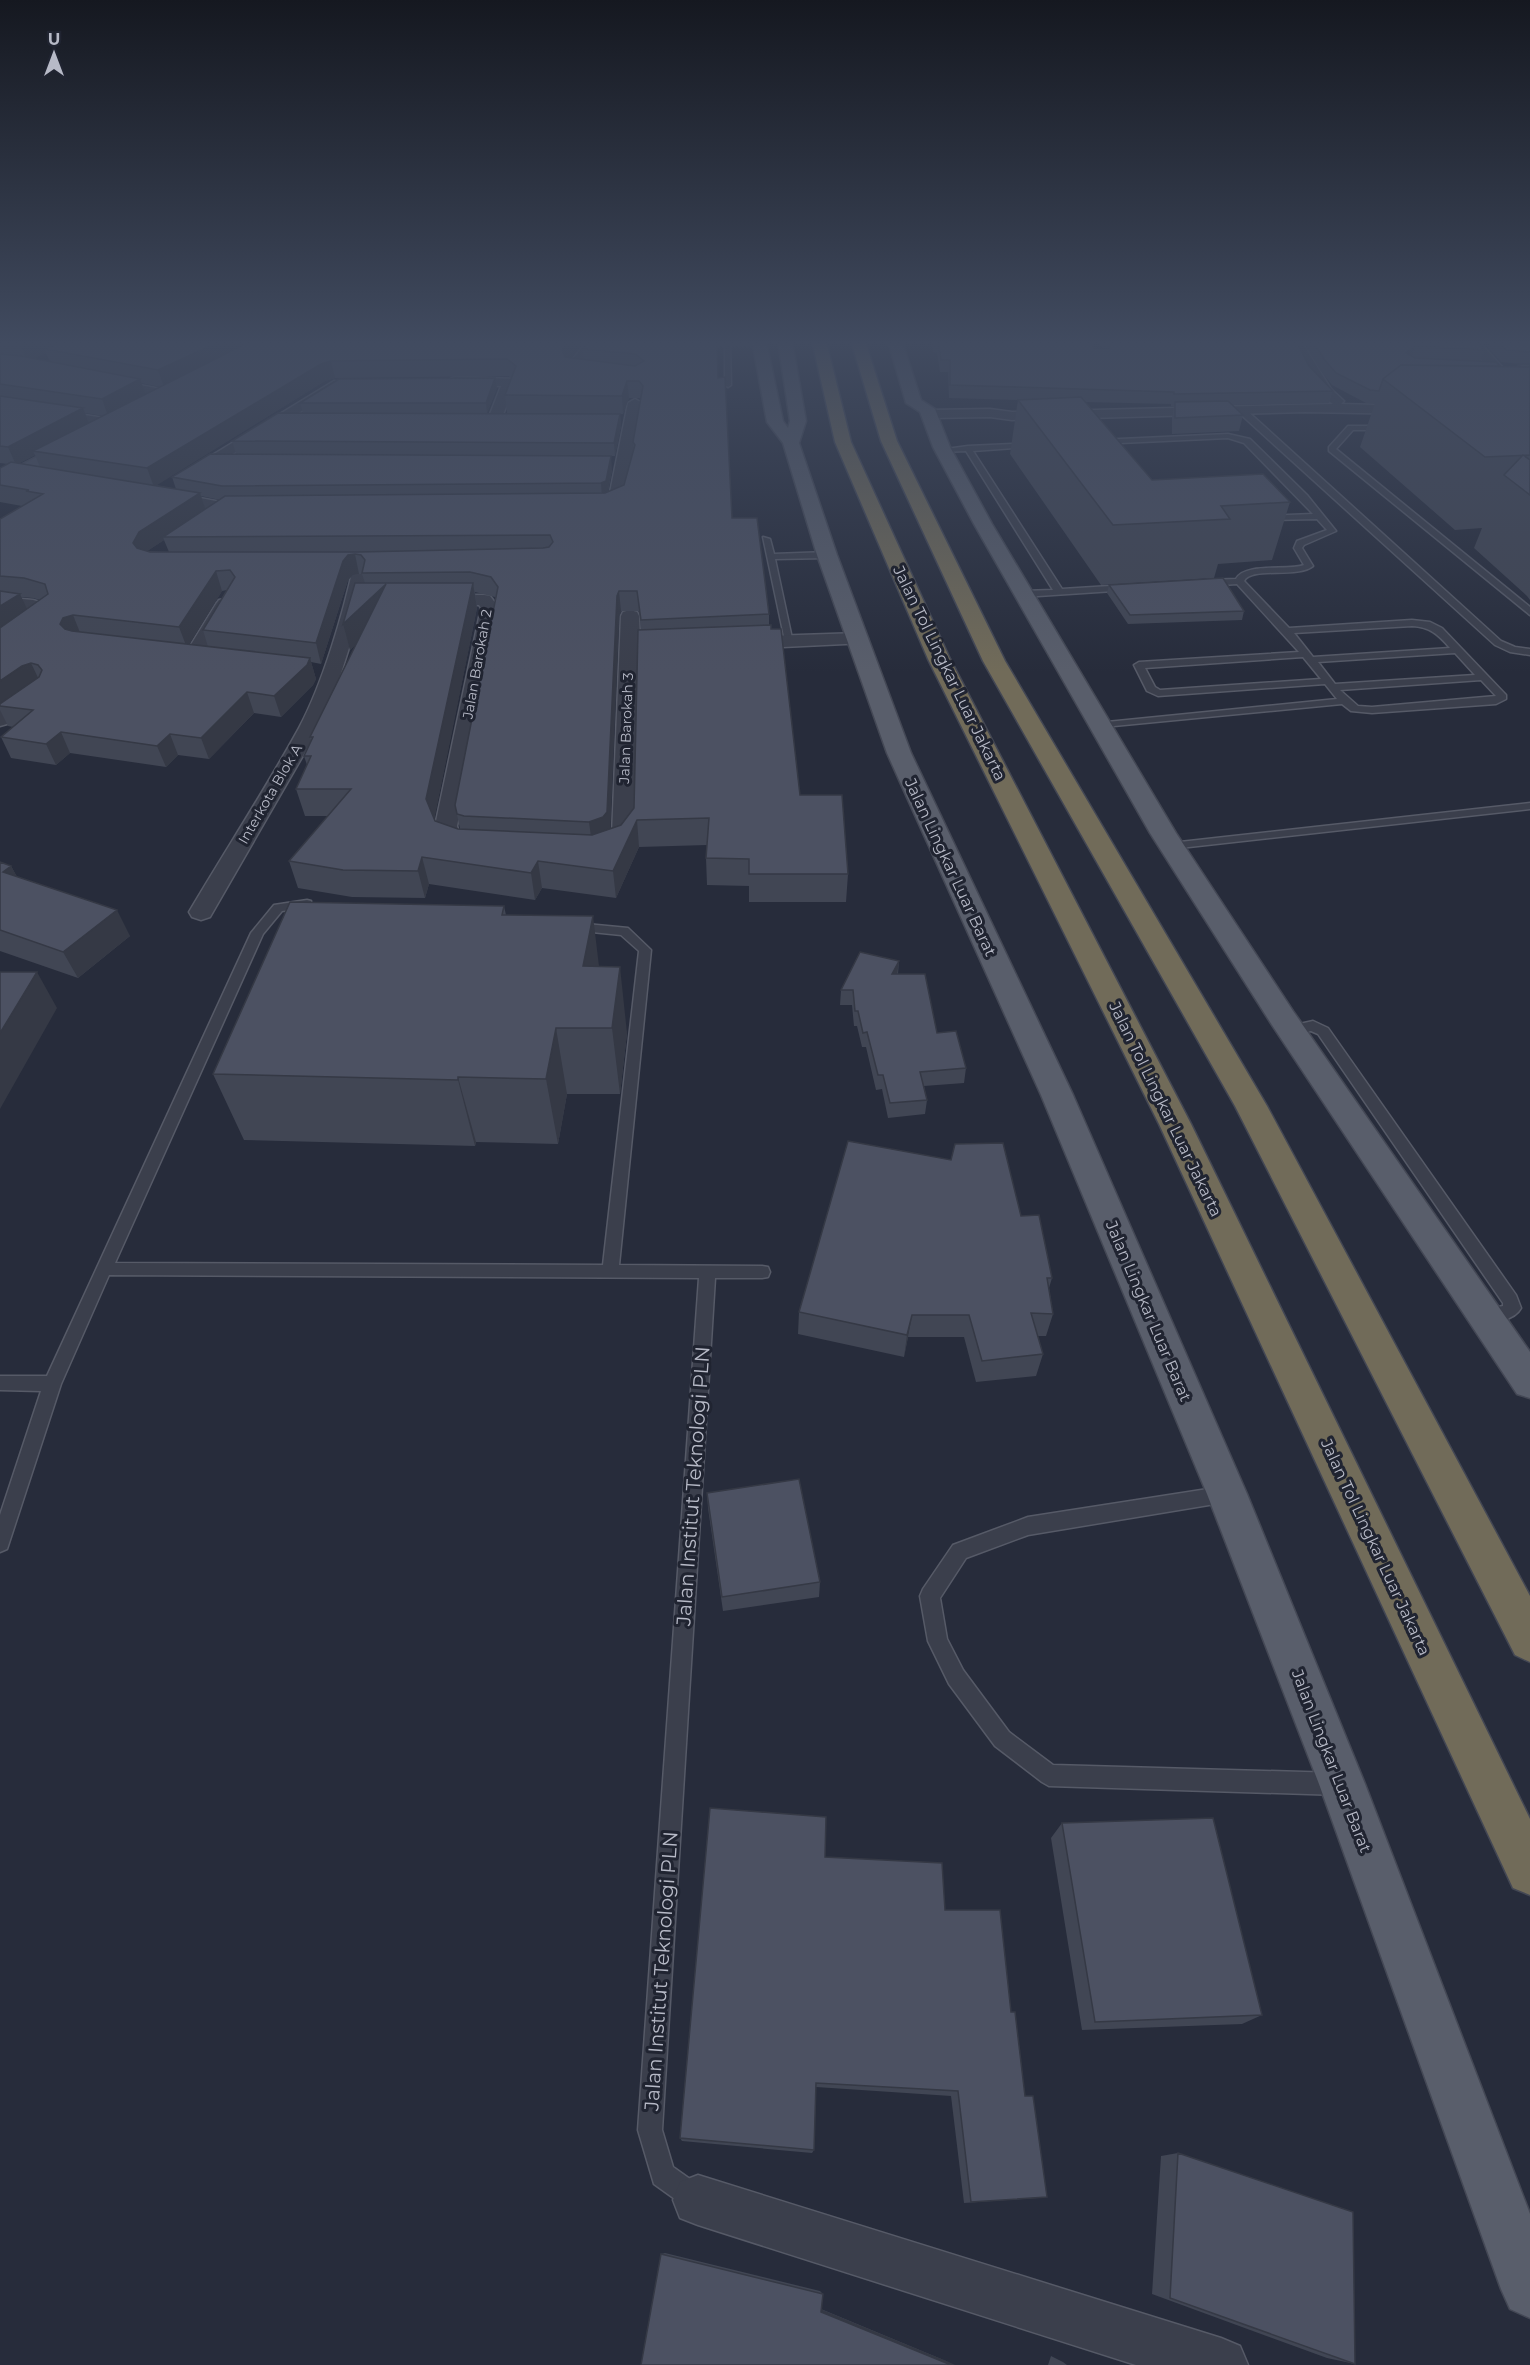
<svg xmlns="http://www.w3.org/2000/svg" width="1530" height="2365" font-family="Montserrat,sans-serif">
<rect width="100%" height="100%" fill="#272c3b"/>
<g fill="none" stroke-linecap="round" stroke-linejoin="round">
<defs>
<path id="lane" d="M 725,341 L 730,342 L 731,385 L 728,387 L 725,385 Z
M 1237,407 L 1243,407 L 1501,641 L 1515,647 L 1530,649 L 1530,655 L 1510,652 L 1495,645 L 1237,411 Z
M 1348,426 L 1388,426 L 1385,430 L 1353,430 L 1336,449 L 1530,607 L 1530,615 L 1329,451 L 1329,447 Z
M 1228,434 L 1250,439 L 1307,495 L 1336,531 L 1304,545 L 1302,548 L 1313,566 C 1297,579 1252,566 1244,581 L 1289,628 L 1412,620 L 1430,622 L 1442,628 L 1506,695 L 1506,699 L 1496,704 L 1372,713 L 1351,711 L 1342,704 L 1093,728 L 1092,726 L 1097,723 L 1337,699 L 1325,684 L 1158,696 L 1147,691 L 1134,665 L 1139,662 L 1299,652 L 1237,584 L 1207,586 L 1203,583 L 1207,580 L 1236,579 C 1245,562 1287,571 1304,565 L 1294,548 L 1297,541 L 1327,530 L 1317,519 L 1267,520 L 1263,518 L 1267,516 L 1313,514 L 1244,443 L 1228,438 L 1099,444 L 1095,442 L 1099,440 ZM 1412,626 C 1430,627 1438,634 1450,648 L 1313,657 L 1294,633 ZM 1455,653 L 1475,675 L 1335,684 L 1318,662 ZM 1303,657 L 1321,679 L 1160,690 L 1155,687 L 1145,668 ZM 1481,680 L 1496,696 L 1372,707 L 1358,706 L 1340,690 Z
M 1033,443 L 1034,445 L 1030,447 L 973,451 L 1062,589 L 1126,585 L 1129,586 L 1129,590 L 1023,597 L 1018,594 L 1023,591 L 1053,590 L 966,451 L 943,452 L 939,450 L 968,446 Z
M 763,537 L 770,539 L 774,554 L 827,552 L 831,555 L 827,558 L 775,559 L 793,643 L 785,641 Z
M 1530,803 L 1530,809 L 1171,849 L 1165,846 L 1171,843 Z
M 307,900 L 311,901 L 311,907 L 282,911 L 263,934 L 115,1263 L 603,1265 L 639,951 L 621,935 L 572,930 L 570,927 L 572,924 L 576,923 L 628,928 L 651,950 L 619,1265 L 762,1266 L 768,1267 L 770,1272 L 768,1277 L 762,1278 L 715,1278 L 662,2130 L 673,2167 L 704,2189 L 708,2198 L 704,2207 L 695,2211 L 686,2207 L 654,2184 L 638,2130 L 699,1278 L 109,1275 L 61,1384 L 9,1543 L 7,1549 L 0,1552 L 0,1515 L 41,1391 L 0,1390 L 0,1376 L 47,1376 L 251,933 L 274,905 Z
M 1313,1021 L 1328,1028 L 1516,1295 L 1521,1308 C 1515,1320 1491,1325 1479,1321 L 1477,1316 L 1479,1311 L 1503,1306 L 1503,1303 L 1318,1034 L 1311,1031 L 1291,1035 L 1284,1030 L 1286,1027 Z
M 1227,1486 L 1233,1488 L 1236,1494 L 1233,1500 L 1227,1502 L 1028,1535 L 966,1558 L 940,1598 L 947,1639 L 963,1670 L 1009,1732 L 1053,1765 L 1339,1773 L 1346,1777 L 1350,1784 L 1346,1791 L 1339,1795 L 1049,1786 L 1042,1782 L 995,1746 L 949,1684 L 928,1641 L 920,1596 L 923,1589 L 953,1545 L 1028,1517 Z"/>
<path id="street" d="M 587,341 L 599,341 L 581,367 L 605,370 L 607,373 L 605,376 L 581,376 L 566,368 Z
M 652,341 L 765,341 L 759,345 L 658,345 Z
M 1289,341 L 1301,341 L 1331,389 L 1344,401 L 1341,404 L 1413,406 L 1420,410 L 1413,414 L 1305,412 L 1012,420 L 990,417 L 930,418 L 923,414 L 930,410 L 990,409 L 1012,412 L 1333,404 L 1321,395 Z
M 1465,341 L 1478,341 L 1522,388 L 1524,391 L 1522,394 L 1512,394 Z
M 454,377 L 514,379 L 516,382 L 500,422 L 495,423 L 488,419 L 501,386 L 449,384 L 447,381 Z
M 103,378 L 166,390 L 173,394 L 166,398 L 98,385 L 96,382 L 98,379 Z
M 334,381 L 339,382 L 341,385 L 339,388 L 192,479 L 186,481 L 178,476 Z
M 635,399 L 642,403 L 625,500 C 616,511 599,512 585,508 L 583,505 L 585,502 L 609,497 L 628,403 Z
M 0,402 L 111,419 L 118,423 L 111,427 L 0,410 Z
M 164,491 L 226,503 L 252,503 L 260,508 C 248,522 176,504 158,499 L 156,496 Z
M 363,559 L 369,560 L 372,564 L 364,601 L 341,673 L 320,726 L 210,917 L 201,920 L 192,917 L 189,912 C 225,851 265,790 299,728 C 323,683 343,614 354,564 L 357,560 Z
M 436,595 L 484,595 L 490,596 L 499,608 L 457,826 L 460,837 L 482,842 L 486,847 L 482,852 C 467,856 456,852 442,846 L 435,826 L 481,608 L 479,605 L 430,604 L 427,600 L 430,596 Z
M 0,597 L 33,600 L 53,606 L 55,613 L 7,647 L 0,649 L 0,635 L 35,612 L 0,607 Z
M 225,599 L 231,600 L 234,604 L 204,656 L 201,660 L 187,660 L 184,656 L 216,604 L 219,600 Z
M 630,610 L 637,612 L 639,616 L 640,641 L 686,641 L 689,645 L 686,649 L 638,654 L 634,835 C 624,850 610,861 592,856 L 588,851 C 594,843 605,842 612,834 L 621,616 L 623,612 Z
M 859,633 L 866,635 L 868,639 L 866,643 L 742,649 L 735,647 L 732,643 L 735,639 L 742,637 Z
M 37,687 L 44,689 L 47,693 L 44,697 L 7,724 L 0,726 L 0,710 L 30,689 Z
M 698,2175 L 1221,2338 L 1240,2346 L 1248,2365 L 1136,2365 L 698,2225 L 680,2218 L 673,2200 L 680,2182 Z"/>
<path id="secondary" d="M 77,436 L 85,441 L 83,444 L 0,488 L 0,476 Z"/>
<path id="primary" d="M 752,341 L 766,341 L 783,421 L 788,428 L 790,421 L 778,341 L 792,341 L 806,421 L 799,443 L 837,555 L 911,753 L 1073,1095 L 1247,1494 L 1365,1784 L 1530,2214 L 1530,2318 L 1510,2309 L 1501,2289 L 1319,1784 L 1207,1494 L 1041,1095 L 887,753 L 817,555 L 783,443 L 767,422 Z
M 888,341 L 902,341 L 921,400 L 935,409 L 950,447 L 992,524 L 1176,833 L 1293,1011 L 1530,1352 L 1530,1398 L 1517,1394 L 1272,1025 L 1150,833 L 974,524 L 933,447 L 920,412 L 906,403 Z"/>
<path id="highway" d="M 812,341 L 826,341 L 851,442 L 950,659 L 1191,1124 L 1530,1819 L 1530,1895 L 1513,1888 L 1159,1124 L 928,659 L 835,442 Z
M 851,341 L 865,341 L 897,441 L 1005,661 L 1267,1106 L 1530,1596 L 1530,1662 L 1515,1655 L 1235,1106 L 983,661 L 881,441 Z"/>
</defs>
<use href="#lane" stroke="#565a67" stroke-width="3"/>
<use href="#street" stroke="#565a67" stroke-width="3"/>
<use href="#secondary" stroke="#444855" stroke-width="3"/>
<use href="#primary" stroke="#444855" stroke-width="3"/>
<use href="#highway" stroke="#434754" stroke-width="3"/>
<use href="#lane" fill="#3b3f4c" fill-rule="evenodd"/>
<use href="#street" fill="#3b3f4c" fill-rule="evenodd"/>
<use href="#secondary" fill="#494e5e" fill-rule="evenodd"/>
<use href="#primary" fill="#595e6b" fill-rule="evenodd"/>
<use href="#highway" fill="#716b59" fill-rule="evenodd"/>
</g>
<path fill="#414654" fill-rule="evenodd" d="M 0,341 L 584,341 L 571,358 L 584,360 L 583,349 L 589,341 L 718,378 L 732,518 L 769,614 L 769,625 L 800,795 L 848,874 L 846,902 L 749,902 L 749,886 L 707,885 L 706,858 L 707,845 L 639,847 L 616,898 L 542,888 L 535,900 L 429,884 L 425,898 L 352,897 L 298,888 L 289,861 L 328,816 L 305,816 L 296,789 L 307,765 L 304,756 L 311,741 L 310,737 L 357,643 L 350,650 L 343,624 L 365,583 L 362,574 L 353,575 L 348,580 L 321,664 L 311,662 L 316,679 L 313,685 L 281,717 L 254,713 L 209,759 L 178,755 L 166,767 L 70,753 L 56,765 L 11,758 L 1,737 L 13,727 L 8,726 L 0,710 L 0,519 L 22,506 L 0,502 L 0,468 L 8,464 L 0,463 ZM 46,353 L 50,362 L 32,359 ZM 509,376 L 511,378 L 505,395 L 507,413 L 623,414 L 629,398 L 640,398 L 641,399 L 633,442 L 634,450 L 624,485 L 608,492 L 612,470 L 172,477 L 176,489 L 156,485 L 325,381 L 335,378 ZM 141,383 L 160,387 L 145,394 ZM 85,413 L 103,416 L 89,423 ZM 35,455 L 40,467 L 19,463 ZM 201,496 L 220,500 L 205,509 ZM 164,540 L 169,552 L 147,551 ZM 227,590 L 203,630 L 208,647 L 189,644 L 222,591 ZM 475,592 L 495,597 L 496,598 L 455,805 L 460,829 L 458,829 L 435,821 L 434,819 L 477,608 ZM 21,597 L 33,598 L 40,600 L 27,609 ZM 621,611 L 639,611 L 641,630 L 634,808 L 621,825 L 610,829 L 619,616 Z
M 932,341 L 1090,341 L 1095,349 L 1104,349 L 1097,341 L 1296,341 L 1309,366 L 1333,391 L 1329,403 L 1233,405 L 1243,415 L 1239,431 L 1172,434 L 1172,418 L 1174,406 L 1171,406 L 1171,404 L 1085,402 L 1152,480 L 1290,502 L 1272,560 L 1218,564 L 1214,578 L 1101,585 L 1010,454 L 1018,400 L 1019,400 L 949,398 L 948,372 L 940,372 L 937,353 L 933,352 Z
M 1303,341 L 1476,341 L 1484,350 L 1480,361 L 1500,366 L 1517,367 L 1518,364 L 1521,364 L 1501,362 L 1488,348 L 1491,341 L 1530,341 L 1530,600 L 1527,596 L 1474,548 L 1482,528 L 1455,530 L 1360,447 L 1375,403 L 1366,403 L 1332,385 L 1320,370 Z
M 495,378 L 497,388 L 487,413 L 303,413 L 300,403 Z
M 620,414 L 621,426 L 615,456 L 236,454 L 232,441 Z
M 1109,585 L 1244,611 L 1242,620 L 1128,624 L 1107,593 Z
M 0,862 L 11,866 L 17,877 L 130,936 L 78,978 L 0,951 Z
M 504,906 L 506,915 L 599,966 L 627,1033 L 620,1094 L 567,1094 L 558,1144 L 476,1142 L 475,1146 L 244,1140 L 213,1074 Z
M 899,961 L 898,974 L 937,1033 L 966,1068 L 964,1083 L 924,1086 L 927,1100 L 925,1114 L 888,1118 L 882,1089 L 876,1090 L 866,1047 L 862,1047 L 857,1026 L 854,1026 L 852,1005 L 840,1005 L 841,990 Z
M 1021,1216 L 1052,1278 L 1049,1288 L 1053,1314 L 1046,1336 L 1038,1336 L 1043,1354 L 1036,1376 L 976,1382 L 964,1337 L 908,1337 L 904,1357 L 798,1334 L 799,1312 Z
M 707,1493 L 820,1582 L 819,1597 L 723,1611 L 708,1508 Z
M 1062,1823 L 1262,2015 L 1242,2024 L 1082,2030 L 1051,1838 Z
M 945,1910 L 1011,2012 L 1038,2198 L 964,2203 L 951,2096 L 816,2087 L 814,2150 L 812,2153 L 682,2141 L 680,2138 Z
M 1178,2153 L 1355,2364 L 1327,2358 L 1152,2294 L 1161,2156 Z
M 665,2253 L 820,2291 L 823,2294 L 821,2309 L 951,2363 L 661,2254 Z
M 1051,2356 L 1063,2362 L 1067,2365 L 1048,2365 Z"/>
<path fill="#353945" d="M 30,341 L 72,341 L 45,349 L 46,353 L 27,361 L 20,344 Z
M 221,341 L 260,341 L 164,387 L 158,370 Z
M 570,341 L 584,341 L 564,367 L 562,350 Z
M 1415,346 L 1411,358 L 1406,353 Z
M 331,361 L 335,378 L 325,381 L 154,487 L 147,468 L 321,364 Z
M 495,378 L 497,388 L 487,413 L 486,403 Z
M 140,379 L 146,396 L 108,416 L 102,399 Z
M 627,381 L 629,398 L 623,414 L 622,396 Z
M 83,408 L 90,426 L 33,451 L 35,455 L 16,465 L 8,447 Z
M 620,414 L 621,426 L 615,456 L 614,443 Z
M 611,456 L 612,470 L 607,495 L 602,498 L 601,483 Z
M 200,493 L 206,511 L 163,537 L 164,540 L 146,552 L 140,562 L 133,543 L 139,532 Z
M 355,554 L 359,574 L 353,575 L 348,580 L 321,664 L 316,643 L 343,561 L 348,555 Z
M 216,571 L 222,591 L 187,648 L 179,627 Z
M 473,583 L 477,608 L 433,826 L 426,799 Z
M 386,584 L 392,609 L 350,650 L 343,624 Z
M 619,591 L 621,611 L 619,616 L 610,833 L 592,844 L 589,822 L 617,596 Z
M 20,594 L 29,613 L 0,632 L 0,606 Z
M 73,615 L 81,635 L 69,644 L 60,624 L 63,618 Z
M 310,658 L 316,679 L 313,685 L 281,717 L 274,696 Z
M 31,663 L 41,684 L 0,706 L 0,681 L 22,666 Z
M 247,692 L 254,713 L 209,759 L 201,738 Z
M 61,732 L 70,753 L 56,765 L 46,744 Z
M 170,734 L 178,755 L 166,767 L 157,746 Z
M 637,820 L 639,847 L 616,898 L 613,871 Z
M 422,857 L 429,884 L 425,898 L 418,871 Z
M 538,861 L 542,888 L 535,900 L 531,873 Z
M 11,866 L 26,893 L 3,872 Z
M 117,910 L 130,936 L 78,978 L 63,952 Z
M 593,916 L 601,983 L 583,966 Z
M 899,961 L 897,975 L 892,974 Z
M 620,967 L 627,1033 L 620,1094 L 612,1028 Z
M 37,972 L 57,1008 L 0,1109 L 0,1033 Z
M 556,1028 L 567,1094 L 558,1144 L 546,1079 Z
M 458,1077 L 476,1142 L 475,1146 L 458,1080 Z
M 912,1315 L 908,1337 L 904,1357 L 907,1335 Z
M 818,2308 L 951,2363 L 955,2365 L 951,2365 L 821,2312 Z"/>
<path fill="#4c5162" stroke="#353945" stroke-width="1.5" d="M 0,341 L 30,341 L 20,344 L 0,342 Z
M 65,341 L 221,341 L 158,370 L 45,349 Z
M 251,341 L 570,341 L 562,350 L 565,357 L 635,366 L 644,361 L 635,354 L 583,349 L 589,341 L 717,341 L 718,378 L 725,377 L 732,518 L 757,518 L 769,614 L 641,620 L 637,591 L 619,591 L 617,596 L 607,812 L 603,817 L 589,822 L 464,816 L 457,814 L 455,805 L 498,587 L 491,577 L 470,572 L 362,573 L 365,560 L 361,555 L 355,554 L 348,555 L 343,561 L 316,643 L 203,630 L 235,577 L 230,570 L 216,571 L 179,627 L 73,615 L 63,618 L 60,624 L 65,629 L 72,631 L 310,658 L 307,665 L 274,696 L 247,692 L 201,738 L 170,734 L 157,746 L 61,732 L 46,744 L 1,737 L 33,710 L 0,706 L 0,704 L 39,677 L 42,670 L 38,665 L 31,663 L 22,666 L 0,681 L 0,628 L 48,594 L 45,584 L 24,578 L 0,576 L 0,519 L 43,494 L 26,491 L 29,490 L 0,485 L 0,468 L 11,462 L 200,493 L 139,532 L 133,543 L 137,548 L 150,552 L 358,552 L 543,548 L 549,547 L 553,542 L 550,535 L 163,537 L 225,496 L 605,493 L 624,485 L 635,445 L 633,442 L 643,386 L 639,381 L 627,381 L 622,396 L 505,395 L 516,366 L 507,359 L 331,361 L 321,364 L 147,468 L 33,451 Z
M 934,341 L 1090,341 L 1095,349 L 1109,349 L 1111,344 L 1108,341 L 1296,341 L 1309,366 L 1333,391 L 1174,394 L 1174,392 L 950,385 L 950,360 L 941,360 L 938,341 Z
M 1313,341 L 1476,341 L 1484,350 L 1415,346 L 1406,353 L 1415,358 L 1496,362 L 1500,366 L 1401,365 L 1383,379 L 1379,391 L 1370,390 L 1336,373 L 1324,359 Z
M 1497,341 L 1530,341 L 1530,352 L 1506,350 Z
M 0,354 L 21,356 L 140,379 L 102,399 L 0,384 Z
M 1518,364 L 1530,364 L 1530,367 L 1521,367 Z
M 1401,365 L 1530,367 L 1530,455 L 1485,457 L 1383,379 Z
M 495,378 L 486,403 L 300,403 L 339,379 Z
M 0,396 L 83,408 L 8,447 L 0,446 Z
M 1081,397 L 1152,480 L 1263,474 L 1290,502 L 1221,506 L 1230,519 L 1113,525 L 1018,400 Z
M 1228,401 L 1243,415 L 1175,418 L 1175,402 Z
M 278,413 L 620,414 L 614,443 L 232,441 Z
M 210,454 L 611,456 L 606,481 L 601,483 L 222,486 L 172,477 Z
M 1523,455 L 1530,460 L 1530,495 L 1504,475 Z
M 1223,578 L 1244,611 L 1130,615 L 1109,585 Z
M 355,583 L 473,583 L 426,799 L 435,821 L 458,829 L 592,835 L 621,825 L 634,808 L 638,630 L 771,625 L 771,629 L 781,629 L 800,795 L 842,795 L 848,874 L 749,874 L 749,859 L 706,858 L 709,818 L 637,820 L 613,871 L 538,861 L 531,873 L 422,857 L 418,871 L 343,870 L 289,861 L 351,789 L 296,789 L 311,756 L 304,756 L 313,737 L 310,737 L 386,584 L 343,624 Z
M 0,591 L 20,594 L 0,606 Z
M 0,862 L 11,866 L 3,872 L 117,910 L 63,952 L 0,930 Z
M 290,902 L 504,906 L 502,915 L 593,916 L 583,966 L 620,967 L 612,1028 L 556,1028 L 546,1079 L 458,1077 L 458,1080 L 213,1074 Z
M 860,952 L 899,961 L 892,974 L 925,974 L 937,1033 L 956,1031 L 966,1068 L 920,1072 L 927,1100 L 890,1103 L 883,1075 L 878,1075 L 867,1032 L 863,1033 L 858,1011 L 855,1011 L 853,990 L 841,990 Z
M 0,972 L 37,972 L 0,1033 Z
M 848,1141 L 951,1160 L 955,1144 L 1003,1143 L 1021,1216 L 1039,1215 L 1052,1278 L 1047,1278 L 1053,1314 L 1031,1313 L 1043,1354 L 982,1361 L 969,1315 L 912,1315 L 907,1335 L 799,1312 Z
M 799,1479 L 820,1582 L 722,1597 L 707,1493 Z
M 710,1808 L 826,1817 L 825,1857 L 942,1863 L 945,1910 L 1000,1910 L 1011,2012 L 1015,2012 L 1025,2096 L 1033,2096 L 1047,2197 L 971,2202 L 958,2091 L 816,2083 L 814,2150 L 680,2138 Z
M 1213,1818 L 1262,2015 L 1095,2022 L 1062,1823 Z
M 1178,2153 L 1353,2212 L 1355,2364 L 1170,2298 Z
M 661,2254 L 823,2294 L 821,2312 L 951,2365 L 641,2365 Z"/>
<linearGradient id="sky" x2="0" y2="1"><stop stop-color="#151820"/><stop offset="0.51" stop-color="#414b60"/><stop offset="1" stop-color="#414b60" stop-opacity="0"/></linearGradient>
<rect width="1530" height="672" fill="url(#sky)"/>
<g text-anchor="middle" stroke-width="6" stroke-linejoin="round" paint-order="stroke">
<g font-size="14" fill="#b7bac7" stroke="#202431">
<text transform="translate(477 664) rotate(-80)" y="5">Jalan Barokah 2</text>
<text transform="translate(626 728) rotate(-88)" y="5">Jalan Barokah 3</text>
<text transform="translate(270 794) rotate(-60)" y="5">Interkota Blok A</text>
</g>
<g font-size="16" fill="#b7bac7" stroke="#202431">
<text transform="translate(950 673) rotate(64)" y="6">Jalan Tol Lingkar Luar Jakarta</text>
<text transform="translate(951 867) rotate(65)" y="6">Jalan Lingkar Luar Barat</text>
<text transform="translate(1166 1109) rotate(64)" y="6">Jalan Tol Lingkar Luar Jakarta</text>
<text transform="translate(1149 1311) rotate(67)" y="6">Jalan Lingkar Luar Barat</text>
<text transform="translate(1376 1547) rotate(65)" y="6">Jalan Tol Lingkar Luar Jakarta</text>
<text transform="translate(1332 1761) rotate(69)" y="6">Jalan Lingkar Luar Barat</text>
</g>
<g font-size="20" fill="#b7bac7" stroke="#202431">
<text transform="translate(693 1486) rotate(-86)" y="7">Jalan Institut Teknologi PLN</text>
<text transform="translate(661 1971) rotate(-86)" y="7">Jalan Institut Teknologi PLN</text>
</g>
</g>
<g transform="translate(54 54)" stroke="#202431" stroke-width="4.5" paint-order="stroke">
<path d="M0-4.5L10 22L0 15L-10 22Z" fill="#b7bac7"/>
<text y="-9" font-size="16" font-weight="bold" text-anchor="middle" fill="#b7bac7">U</text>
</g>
</svg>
